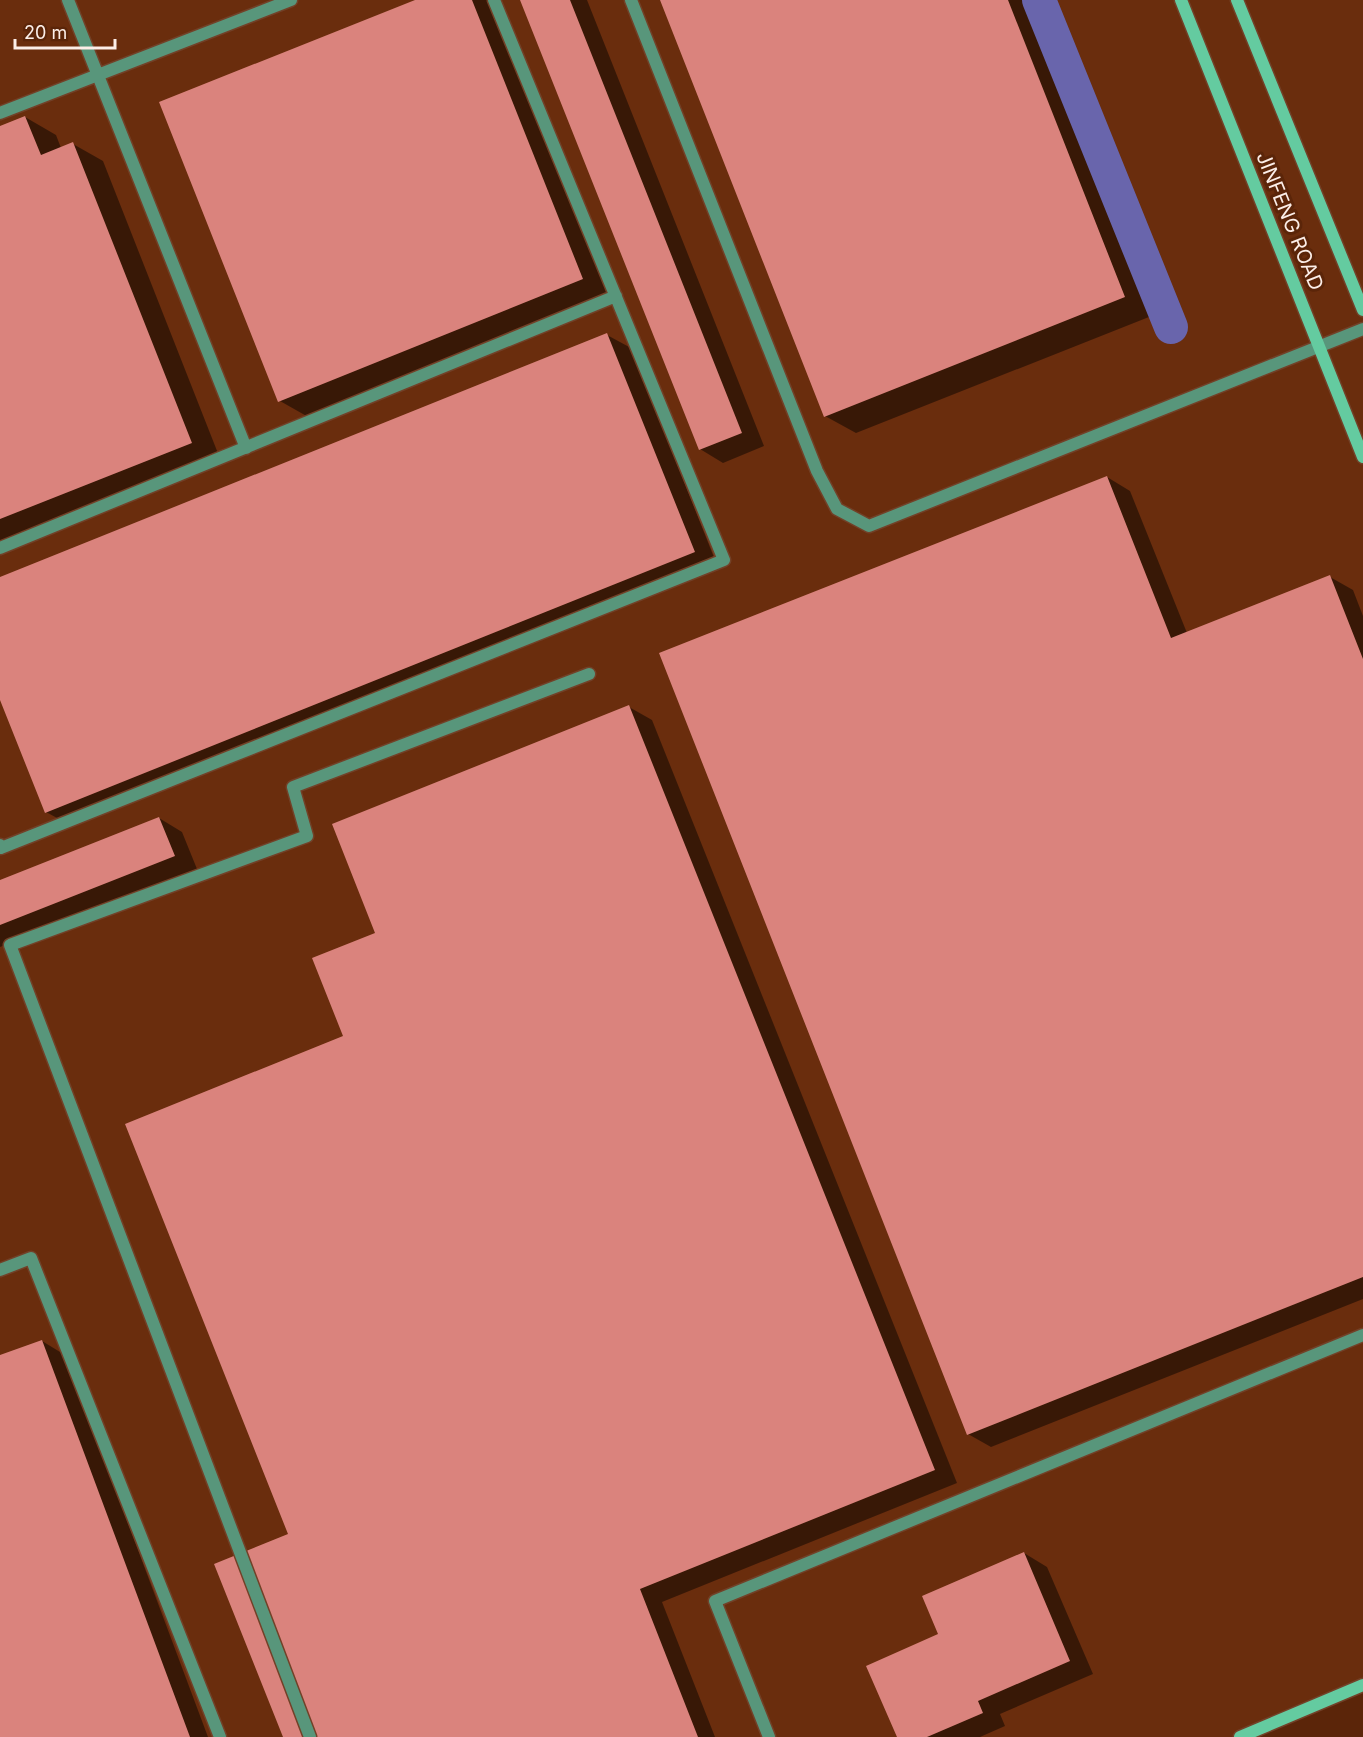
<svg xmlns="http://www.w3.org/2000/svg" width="1363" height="1737" font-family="Inter,sans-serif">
<rect width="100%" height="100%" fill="#5b2509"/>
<path fill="#6a2d0d" d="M 0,0 L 1363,0 L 1363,1688 L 1247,1737 L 0,1737 Z"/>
<path fill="#0007" d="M 419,0 L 494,0 L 612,297 L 310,418 L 280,401 Z
M 522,0 L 587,0 L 764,446 L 723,463 L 700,449 Z
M 662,0 L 1030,0 L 1154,315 L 856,433 L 825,416 Z
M 25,117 L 56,135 L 61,148 L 73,144 L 103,161 L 221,461 L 0,548 L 0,127 Z
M 607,335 L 631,348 L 717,565 L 70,825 L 46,812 L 0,696 L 0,578 Z
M 1107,477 L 1130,491 L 1187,633 L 1330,577 L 1353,590 L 1363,616 L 1363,1299 L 991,1447 L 968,1434 Z
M 629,707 L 652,720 L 957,1483 L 662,1602 L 715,1737 L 284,1737 L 290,1535 L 345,1037 L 377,934 Z
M 159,818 L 182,832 L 197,869 L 0,947 L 0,882 Z
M 42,1341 L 65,1355 L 208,1737 L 0,1737 L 0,1357 Z
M 1024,1553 L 1047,1567 L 1093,1674 L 1000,1714 L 1005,1726 L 980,1737 L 898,1737 L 940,1635 Z"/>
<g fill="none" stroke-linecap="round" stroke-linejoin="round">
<path stroke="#6965ac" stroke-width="34" d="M 1039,0 L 1171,327"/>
</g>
<path fill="#da837d" d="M 415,0 L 472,0 L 583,279 L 278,402 L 159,102 Z
M 520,0 L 570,0 L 742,433 L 699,450 Z
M 660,0 L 1008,0 L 1125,297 L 824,417 Z
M 25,116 L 41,155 L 73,142 L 192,443 L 0,519 L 0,126 Z
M 607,333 L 695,552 L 45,813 L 0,700 L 0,577 Z
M 1107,476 L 1171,638 L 1330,575 L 1363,659 L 1363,1277 L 967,1435 L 659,653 Z
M 629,705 L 935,1470 L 640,1589 L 698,1737 L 283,1737 L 214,1564 L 288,1534 L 125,1124 L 343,1036 L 312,958 L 375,933 L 332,824 Z
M 159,817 L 175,856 L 0,925 L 0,880 Z
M 42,1340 L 190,1737 L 0,1737 L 0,1355 Z
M 1024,1552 L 1070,1661 L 978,1701 L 983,1713 L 927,1737 L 897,1737 L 866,1666 L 938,1634 L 922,1596 Z"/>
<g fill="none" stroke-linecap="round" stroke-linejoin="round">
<defs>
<path id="lane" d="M 68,0 L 246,448
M 631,0 L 817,471 L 837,509 L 869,526 L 1363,329
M 0,113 L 291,0
M 0,548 L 616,296
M 0,845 L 1,848 L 724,560 L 494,0
M 0,1270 L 31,1258 L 220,1737
M 310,1737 L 10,945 L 307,836 L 293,787 L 589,674
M 769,1737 L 715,1601 L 1363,1335"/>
<path id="secondary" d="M 1181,0 L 1363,457
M 1237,0 L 1363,310
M 1240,1737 L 1363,1685"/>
</defs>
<use href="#lane" stroke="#724128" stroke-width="15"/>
<use href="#secondary" stroke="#724128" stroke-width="15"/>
<use href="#lane" stroke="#58967b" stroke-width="12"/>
<use href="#secondary" stroke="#64cba0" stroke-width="12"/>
</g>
<g text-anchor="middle" stroke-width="6" stroke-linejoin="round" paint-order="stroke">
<g font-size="20" fill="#fceee8" stroke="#5b2509">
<text transform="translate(1290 221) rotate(68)" y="7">JINFENG ROAD</text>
</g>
</g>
<path d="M15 39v9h100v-9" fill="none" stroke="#fceee8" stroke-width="3"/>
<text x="24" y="39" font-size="18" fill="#fceee8" stroke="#5b2509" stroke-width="4.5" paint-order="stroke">20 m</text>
</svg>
